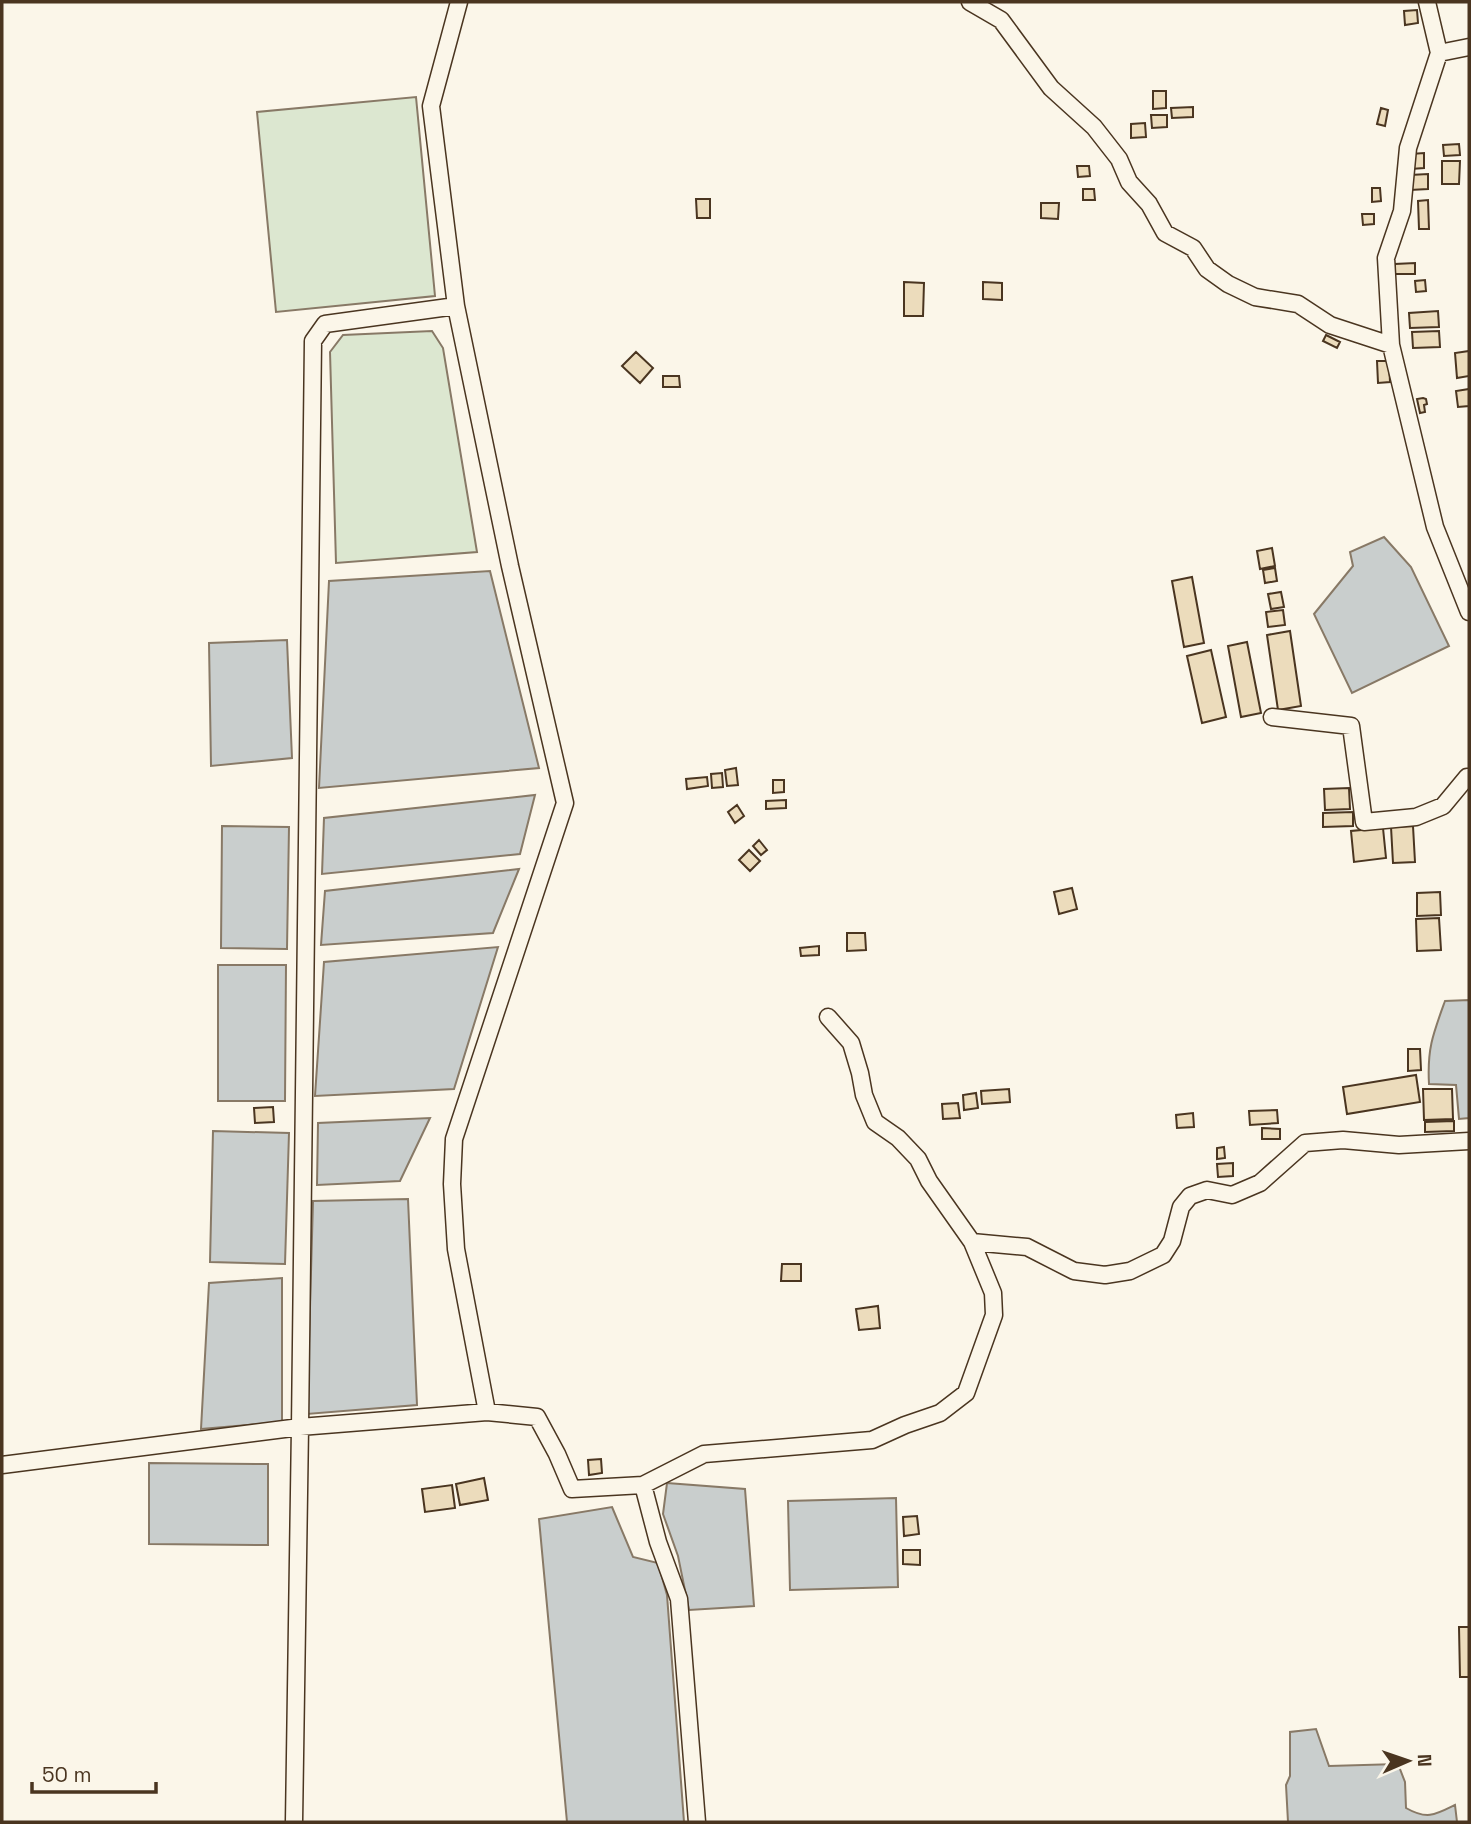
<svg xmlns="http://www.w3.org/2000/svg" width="1471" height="1824" font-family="'Space Grotesk',sans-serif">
<rect width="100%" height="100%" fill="#fbf6e9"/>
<path fill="#dce7d0" stroke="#887966" stroke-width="2" d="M 416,97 L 435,296 L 276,312 L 257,112 Z
M 432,331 L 443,348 L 477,552 L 336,563 L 330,352 L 343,335 Z"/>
<path fill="#c9cecd" stroke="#887966" stroke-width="2" d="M 1384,537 L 1411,567 L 1449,646 L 1352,693 L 1314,614 L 1353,566 L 1350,552 Z
M 490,571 L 539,768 L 319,788 L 329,581 Z
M 287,640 L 292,758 L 211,766 L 209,643 Z
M 535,795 L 520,854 L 322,874 L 324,818 Z
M 222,826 L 289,827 L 287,949 L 221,948 Z
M 519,869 L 493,933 L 321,945 L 325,891 Z
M 498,947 L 454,1089 L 315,1096 L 324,962 Z
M 218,965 L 286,965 L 285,1101 L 218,1101 Z
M 1469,1000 L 1469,1118 L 1459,1119 L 1456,1085 L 1429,1084 C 1427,1049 1433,1034 1445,1001 Z
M 430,1118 L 400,1181 L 317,1185 L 318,1123 Z
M 213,1131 L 289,1133 L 285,1264 L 210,1262 Z
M 408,1199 L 417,1405 L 307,1414 L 313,1201 Z
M 282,1278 L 282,1422 L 201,1429 L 209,1283 Z
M 149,1463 L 268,1464 L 268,1545 L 149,1544 Z
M 667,1483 L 745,1489 L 754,1606 L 689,1610 L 678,1556 L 663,1514 Z
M 896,1498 L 898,1587 L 790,1590 L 788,1501 Z
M 612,1507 L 633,1557 L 658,1563 L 667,1595 L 684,1822 L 567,1822 L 539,1519 Z
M 1316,1729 L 1329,1766 L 1398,1764 L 1405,1782 L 1406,1808 C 1427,1820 1435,1815 1455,1805 L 1457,1822 L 1288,1822 L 1286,1785 L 1290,1776 L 1290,1732 Z"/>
<path fill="#ecdcbc" stroke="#4a3520" stroke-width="2" d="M 1417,10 L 1418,23 L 1405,25 L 1404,11 Z
M 1153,91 L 1166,91 L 1166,108 L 1153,109 Z
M 1193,107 L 1193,117 L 1172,118 L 1171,108 Z
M 1381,108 L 1388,110 L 1385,126 L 1377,124 Z
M 1151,115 L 1167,115 L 1167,127 L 1152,128 Z
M 1145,123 L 1146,137 L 1131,138 L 1131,124 Z
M 1459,144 L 1460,155 L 1444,156 L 1443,145 Z
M 1424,153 L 1424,168 L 1411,169 L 1411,154 Z
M 1442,161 L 1460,161 L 1459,184 L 1442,184 Z
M 1077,166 L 1089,166 L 1090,176 L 1078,177 Z
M 1428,174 L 1428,189 L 1410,190 L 1410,175 Z
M 1372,188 L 1380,188 L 1381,201 L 1372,202 Z
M 1083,189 L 1094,189 L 1095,200 L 1083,200 Z
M 696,199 L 710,199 L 710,218 L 697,218 Z
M 1428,200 L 1429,229 L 1419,229 L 1418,201 Z
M 1041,203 L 1059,203 L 1058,219 L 1041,218 Z
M 1362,214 L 1374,214 L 1374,224 L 1363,225 Z
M 1415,263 L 1415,274 L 1395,274 L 1395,264 Z
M 1425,280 L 1426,291 L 1416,292 L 1415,281 Z
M 904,282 L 924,283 L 923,316 L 904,316 Z
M 983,282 L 1002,283 L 1002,300 L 983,299 Z
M 1438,311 L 1439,327 L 1410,328 L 1409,313 Z
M 1439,331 L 1440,347 L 1413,348 L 1412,332 Z
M 1326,335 L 1340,342 L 1337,348 L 1323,341 Z
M 1469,351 L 1469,376 L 1457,378 L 1455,353 Z
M 636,352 L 653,368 L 640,383 L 622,366 Z
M 1377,361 L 1389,361 L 1390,382 L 1378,383 Z
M 663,376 L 679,376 L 680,387 L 663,387 Z
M 1469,389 L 1469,406 L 1458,407 L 1456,391 Z
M 1423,398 L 1426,399 L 1427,404 L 1424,405 L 1425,412 L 1420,413 L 1417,399 Z
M 1272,548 L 1275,566 L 1260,569 L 1257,551 Z
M 1275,568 L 1277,581 L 1265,583 L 1263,570 Z
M 1192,577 L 1204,643 L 1184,647 L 1172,581 Z
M 1281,592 L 1284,607 L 1271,609 L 1268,594 Z
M 1283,610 L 1285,625 L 1268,627 L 1266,612 Z
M 1290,631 L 1301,706 L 1278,710 L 1267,635 Z
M 1247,642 L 1261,713 L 1241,717 L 1228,646 Z
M 1211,650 L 1226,717 L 1202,723 L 1187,656 Z
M 736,768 L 738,785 L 727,786 L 725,770 Z
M 722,773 L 723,787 L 712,788 L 711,774 Z
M 707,777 L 708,786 L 687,789 L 686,779 Z
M 773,780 L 784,780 L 784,792 L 773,793 Z
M 1349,788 L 1350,809 L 1325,810 L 1324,789 Z
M 786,800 L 786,808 L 766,809 L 766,801 Z
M 737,805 L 744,816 L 735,823 L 728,812 Z
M 1353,812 L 1353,826 L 1323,827 L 1323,813 Z
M 1413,826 L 1415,862 L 1393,863 L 1391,827 Z
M 1383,828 L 1386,858 L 1354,862 L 1351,831 Z
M 759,840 L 767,850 L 761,855 L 753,846 Z
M 749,850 L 760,861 L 750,871 L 739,860 Z
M 1072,888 L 1077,909 L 1059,914 L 1054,892 Z
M 1440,892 L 1441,915 L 1417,916 L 1417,893 Z
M 1439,918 L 1441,950 L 1417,951 L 1416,919 Z
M 847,933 L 865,933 L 866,950 L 847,951 Z
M 819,946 L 819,955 L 801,956 L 800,948 Z
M 1408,1049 L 1420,1049 L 1421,1070 L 1408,1071 Z
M 1416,1075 L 1420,1102 L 1347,1114 L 1343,1087 Z
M 1009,1089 L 1010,1102 L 982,1104 L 981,1091 Z
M 1423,1089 L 1452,1089 L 1453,1119 L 1424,1120 Z
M 976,1093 L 978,1108 L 964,1110 L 963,1095 Z
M 958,1103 L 960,1118 L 943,1119 L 942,1104 Z
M 273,1107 L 274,1122 L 255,1123 L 254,1108 Z
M 1277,1110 L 1278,1123 L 1250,1125 L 1249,1111 Z
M 1193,1113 L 1194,1127 L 1177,1128 L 1176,1115 Z
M 1454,1121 L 1454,1131 L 1425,1132 L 1425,1122 Z
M 1262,1128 L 1280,1129 L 1280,1139 L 1262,1139 Z
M 1224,1147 L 1225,1158 L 1217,1159 L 1217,1148 Z
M 1233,1163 L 1233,1176 L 1218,1177 L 1217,1164 Z
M 782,1264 L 801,1264 L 801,1281 L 781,1281 Z
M 878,1306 L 880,1328 L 859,1330 L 856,1309 Z
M 601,1459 L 602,1473 L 589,1475 L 588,1460 Z
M 484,1478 L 488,1500 L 460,1505 L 456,1484 Z
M 452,1485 L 455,1508 L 425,1512 L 422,1489 Z
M 917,1516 L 919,1534 L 904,1536 L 903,1517 Z
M 903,1550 L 920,1550 L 920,1565 L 903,1564 Z
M 1459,1627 L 1469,1627 L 1469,1677 L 1460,1677 Z"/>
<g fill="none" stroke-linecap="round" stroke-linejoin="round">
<defs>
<path id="street" d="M 459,2 L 431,106 L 456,306 L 510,566 L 565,803 L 454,1139 L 452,1184 L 456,1249 L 487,1412 L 537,1417 L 557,1454 L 572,1489 L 643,1485
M 970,2 L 1001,20 L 1051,88 L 1094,127 L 1119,159 L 1129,182 L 1149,204 L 1165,233 L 1193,248 L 1207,269 L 1228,284 L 1255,297 L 1298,304 L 1330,325 L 1391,345
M 1427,2 L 1439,53 L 1408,148 L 1402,211 L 1386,258 L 1391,345 L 1435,527 L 1469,612
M 1439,53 L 1469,47
M 1272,717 L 1351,726 L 1364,822 L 1416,817 L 1443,806 L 1467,777 L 1469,777
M 828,1017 L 851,1043 L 860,1073 L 864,1095 L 875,1122 L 898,1138 L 918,1159 L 929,1181 L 972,1242
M 2,1465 L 300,1427 L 313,341 L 325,324 L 456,306
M 294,1822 L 300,1427 L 487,1412
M 697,1822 L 679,1599 L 658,1542 L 643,1485 L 704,1454 L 872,1440 L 905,1425 L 940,1413 L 966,1393 L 994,1315 L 993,1293 L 972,1242 L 1027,1247 L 1074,1271 L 1105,1275 L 1130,1271 L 1163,1255 L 1172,1241 L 1181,1207 L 1190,1196 L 1207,1190 L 1232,1195 L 1260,1183 L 1305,1143 L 1343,1140 L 1399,1145 L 1469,1141"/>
</defs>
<use href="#street" stroke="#4a3520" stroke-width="19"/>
<use href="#street" stroke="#fbf6e9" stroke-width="16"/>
</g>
<rect width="1471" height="1824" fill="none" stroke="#4a3520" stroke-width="7"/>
<g transform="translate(1408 1761) rotate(88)" stroke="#fbf6e9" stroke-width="5" paint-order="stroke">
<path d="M0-5L12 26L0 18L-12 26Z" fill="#4a3520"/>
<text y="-10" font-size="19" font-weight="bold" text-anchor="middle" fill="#4a3520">N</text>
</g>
<path d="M32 1782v10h124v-10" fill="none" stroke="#4a3520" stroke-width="3.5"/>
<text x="42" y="1782" font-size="21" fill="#4a3520" stroke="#fbf6e9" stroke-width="5" paint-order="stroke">50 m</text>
</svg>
